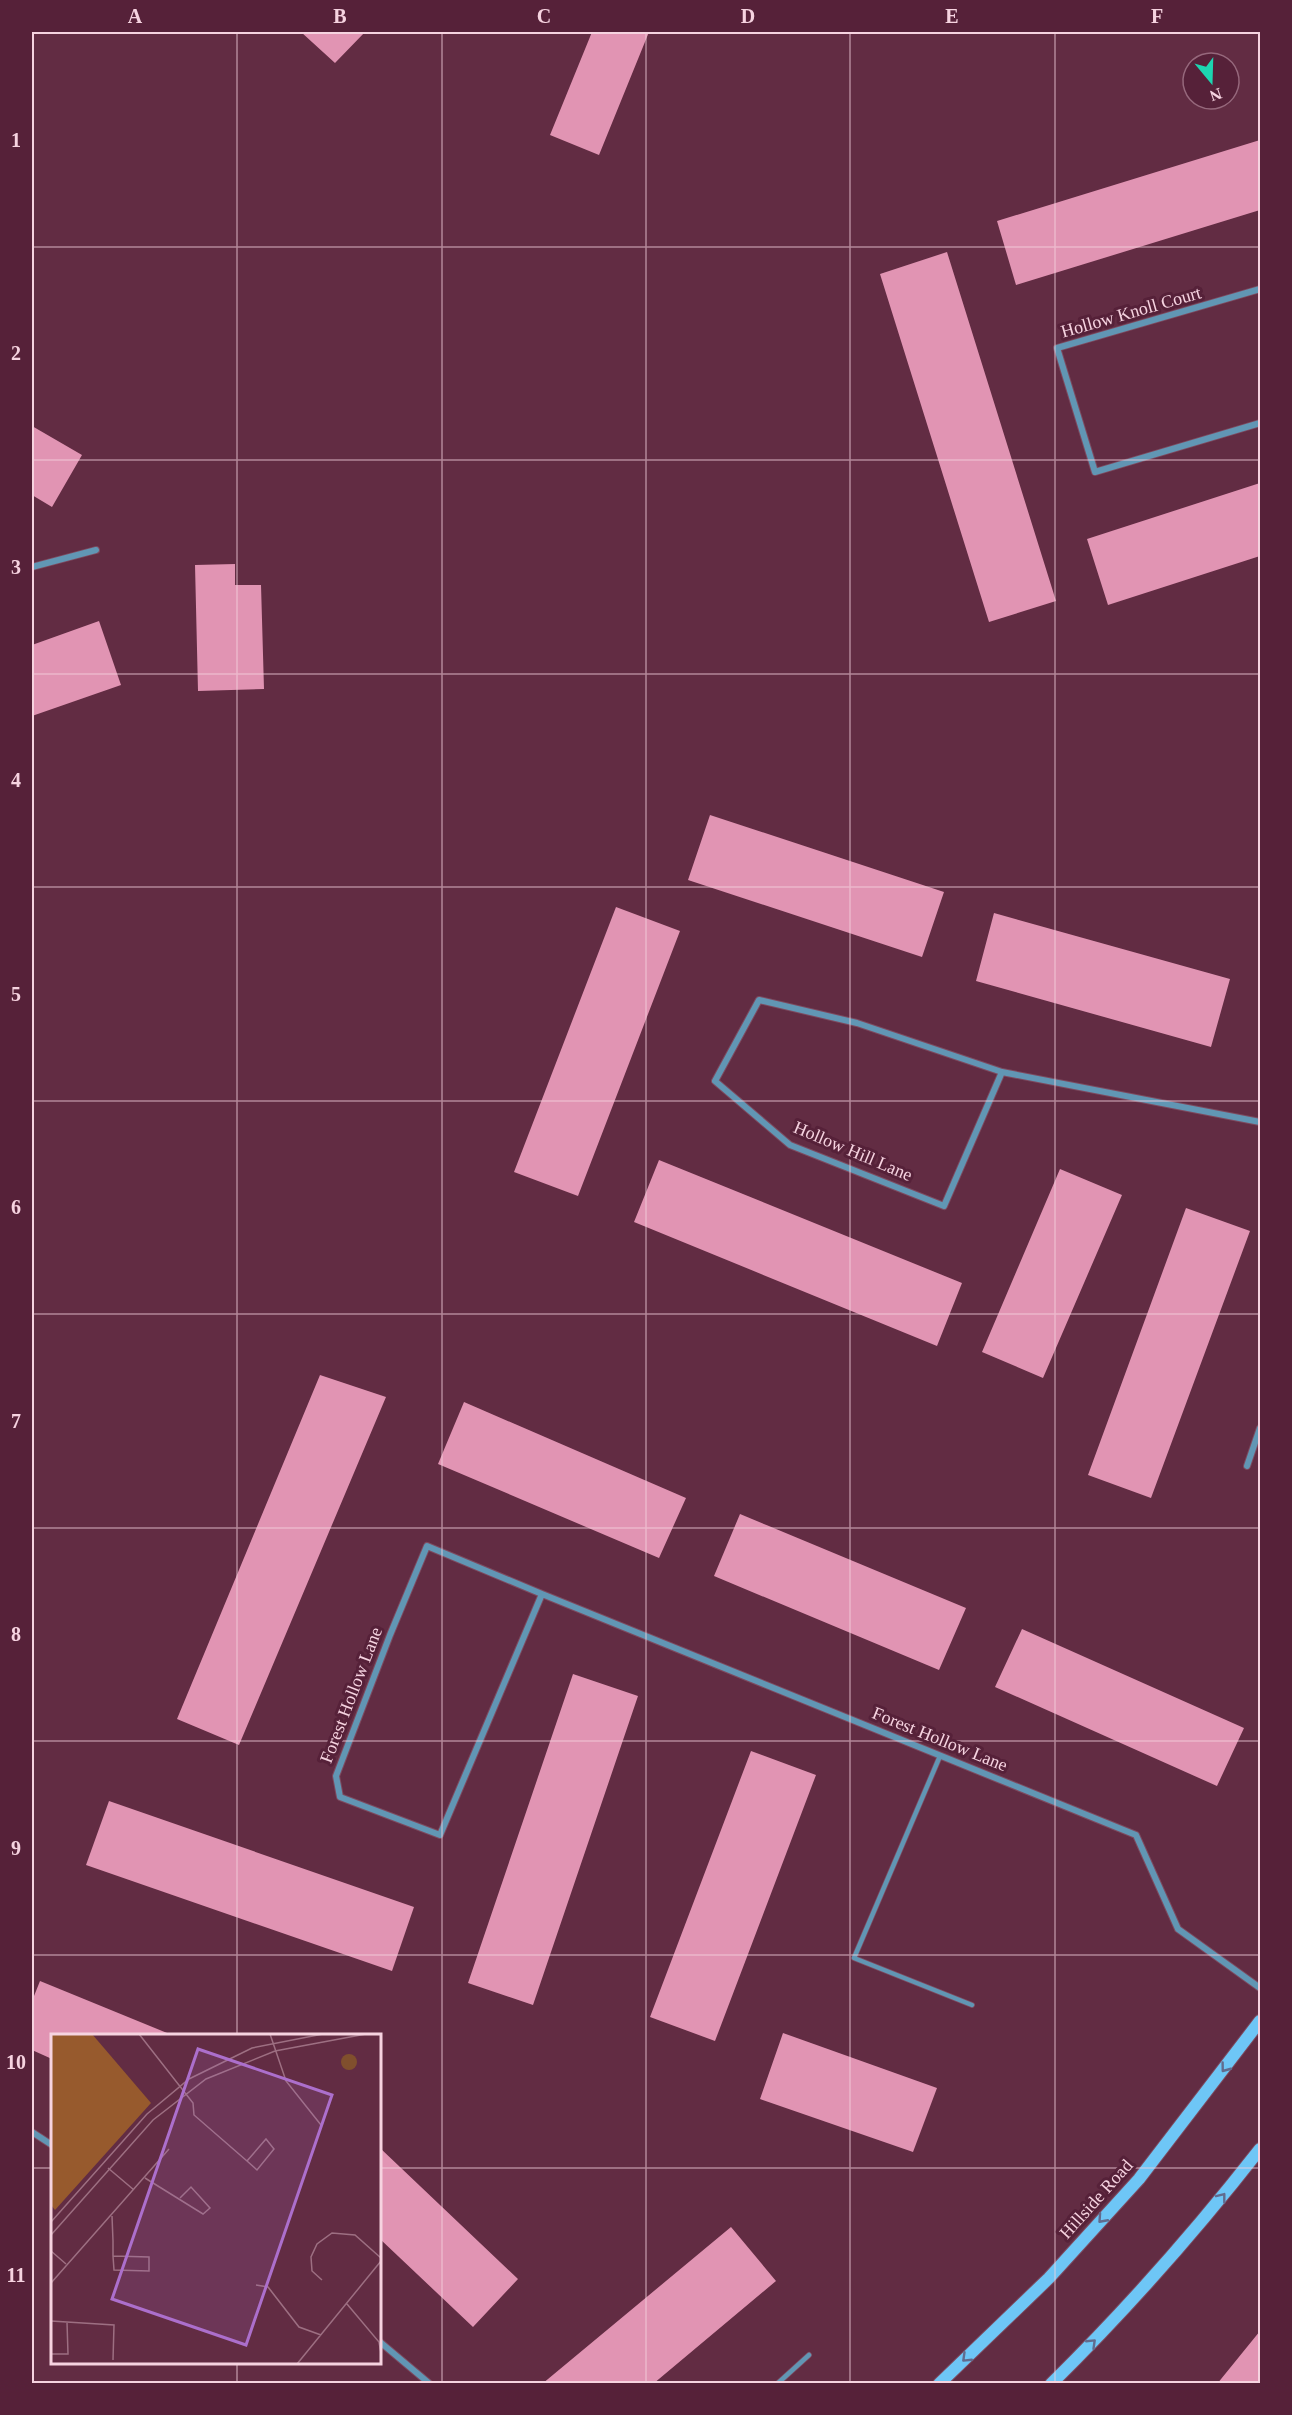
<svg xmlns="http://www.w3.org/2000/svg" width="1292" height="2415" font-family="'Times New Roman',serif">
<rect width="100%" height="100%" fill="#622c43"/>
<path fill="#e194b3" d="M 301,32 L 365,32 L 335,63 Z
M 592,32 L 649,32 L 599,155 L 550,135 Z
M 1260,140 L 1260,210 L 1016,285 L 997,221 Z
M 947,252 L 1056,601 L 989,622 L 880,274 Z
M 32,426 L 82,455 L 52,507 L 32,495 Z
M 1260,483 L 1260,556 L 1108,605 L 1087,539 Z
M 235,564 L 235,585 L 261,585 L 264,689 L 198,691 L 195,565 Z
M 99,621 L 121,685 L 32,716 L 32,645 Z
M 710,815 L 944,892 L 922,957 L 688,880 Z
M 616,907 L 680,931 L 578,1196 L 514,1172 Z
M 994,913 L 1230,979 L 1211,1047 L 976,981 Z
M 659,1160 L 962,1283 L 937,1346 L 634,1222 Z
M 1060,1169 L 1122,1195 L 1043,1378 L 982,1352 Z
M 1186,1208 L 1250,1231 L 1151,1498 L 1088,1475 Z
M 320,1375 L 386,1397 L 239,1745 L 177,1719 Z
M 464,1402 L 686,1498 L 659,1558 L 438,1464 Z
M 740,1514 L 966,1608 L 939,1670 L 714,1576 Z
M 1022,1629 L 1244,1728 L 1217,1786 L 995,1687 Z
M 573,1674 L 638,1696 L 533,2005 L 468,1983 Z
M 751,1751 L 816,1775 L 715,2041 L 650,2017 Z
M 109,1801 L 414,1907 L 392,1971 L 86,1865 Z
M 40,1981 L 172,2035 L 172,2036 L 52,2036 L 52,2059 L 32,2050 L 32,2001 Z
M 783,2033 L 937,2088 L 913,2152 L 760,2099 Z
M 380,2148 L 518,2279 L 473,2327 L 380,2239 Z
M 731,2227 L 776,2281 L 653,2384 L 542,2384 Z
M 1260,2331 L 1260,2384 L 1217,2384 Z"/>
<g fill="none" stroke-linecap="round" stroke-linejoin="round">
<defs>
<path id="lane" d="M 940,1756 L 854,1958 L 972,2005
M 777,2384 L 809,2355"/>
<path id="street" d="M 1260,289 L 1057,348 L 1095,472 L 1260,423
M 32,567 L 96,550
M 1002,1072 L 944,1206 L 790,1145 L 715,1081 L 759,1000 L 857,1023 L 1002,1072 L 1260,1122
M 1247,1466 L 1260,1428
M 427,1546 L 542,1594 L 440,1835 L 340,1797 L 336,1776 L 390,1635 Z
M 542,1594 L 1136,1835 L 1178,1929 L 1260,1988
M 32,2132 L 52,2145
M 380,2342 L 430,2384"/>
<path id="secondary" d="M 939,2384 L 1049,2278 L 1139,2179 L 1260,2021
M 1051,2384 C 1126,2310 1195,2232 1260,2149"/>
</defs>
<use href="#lane" stroke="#7d4a5f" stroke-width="6"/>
<use href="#street" stroke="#7d4a5f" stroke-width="8"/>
<use href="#secondary" stroke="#7d4a5f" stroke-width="14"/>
<use href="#lane" stroke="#6196b4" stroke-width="4.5"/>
<use href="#street" stroke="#6196b4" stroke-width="6"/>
<use href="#secondary" stroke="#6ec6f6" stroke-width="12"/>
</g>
<defs><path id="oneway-chevron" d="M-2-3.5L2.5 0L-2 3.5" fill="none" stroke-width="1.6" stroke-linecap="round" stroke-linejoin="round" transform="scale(1.5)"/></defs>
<g stroke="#616b8e">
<use href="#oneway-chevron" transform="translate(1225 2068) rotate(127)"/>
<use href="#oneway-chevron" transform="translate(1222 2197) rotate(-52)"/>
<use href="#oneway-chevron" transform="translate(1102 2219) rotate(132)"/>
<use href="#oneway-chevron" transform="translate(1092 2343) rotate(-44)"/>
<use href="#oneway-chevron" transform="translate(966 2358) rotate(136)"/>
</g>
<path fill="none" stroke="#f6d3e0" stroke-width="1.5" stroke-opacity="0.55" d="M 237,32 L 237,2036M 442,32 L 442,2384M 646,32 L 646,2384M 850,32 L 850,2384M 1055,32 L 1055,2384M 32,247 L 1260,247M 32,460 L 1260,460M 32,674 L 1260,674M 32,887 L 1260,887M 32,1101 L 1260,1101M 32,1314 L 1260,1314M 32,1528 L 1260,1528M 32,1741 L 1260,1741M 32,1955 L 1260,1955M 32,2168 L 52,2168M 380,2168 L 1260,2168M 237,2362 L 237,2384"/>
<g text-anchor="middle" stroke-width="6" stroke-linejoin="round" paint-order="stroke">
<g font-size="18" fill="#f6d3e0" stroke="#562139">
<text transform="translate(1131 312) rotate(-16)" y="6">Hollow Knoll Court</text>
<text transform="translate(853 1151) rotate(23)" y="6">Hollow Hill Lane</text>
<text transform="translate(351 1695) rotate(-69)" y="6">Forest Hollow Lane</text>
<text transform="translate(940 1739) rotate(22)" y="6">Forest Hollow Lane</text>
<text transform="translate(1096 2199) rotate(-48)" y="6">Hillside Road</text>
</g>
</g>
<g transform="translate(51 2034)">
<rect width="330" height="330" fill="#622c43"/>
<path d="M290 28a8 8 0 1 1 16 0a8 8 0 1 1-16 0Z" fill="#804f2d"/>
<path d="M 0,0 L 41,0 L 100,69 L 4,176 L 0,171 Z" fill="#975a2d"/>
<path fill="none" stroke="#9d6f82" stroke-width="1.5" d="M 88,0 L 142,69 L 143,81 L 196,127M 219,0 L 235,47 L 270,91M 215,105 L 223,115 L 206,136 L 196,127 ZM 57,134 L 83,156M 94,144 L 152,180 L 159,174 L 140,153 L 129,164M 61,182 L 62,207 L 62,222 L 63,236 L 98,237 L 98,223 L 62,222M 0,188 L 96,80 L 138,45 L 201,14 L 272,0M 0,201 L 102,86 L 155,45 L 224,17 L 315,0M 0,217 L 15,230M 271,246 L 261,237 L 260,223 L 266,210 L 281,199 L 304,201 L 330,224M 0,249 L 118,115M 205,251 L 217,253 L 248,293 L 270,301M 296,270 L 328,308 L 330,319M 0,287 L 63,291 L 62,326M 0,320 L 17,320 L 16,288M 246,330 L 330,227"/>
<path fill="#ac6fcc" fill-opacity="0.15" stroke="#ac6fcc" stroke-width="3" d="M 147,15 L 281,61 L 195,311 L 61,265 Z"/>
<rect width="330" height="330" fill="none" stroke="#f6d3e0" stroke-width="3"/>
</g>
<rect width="1292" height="2415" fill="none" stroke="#562139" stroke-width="66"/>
<g transform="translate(1211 81) rotate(161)"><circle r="28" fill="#562139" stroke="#96687c" stroke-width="1.5"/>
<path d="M0-4.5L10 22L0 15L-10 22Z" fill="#1dd5b1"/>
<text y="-9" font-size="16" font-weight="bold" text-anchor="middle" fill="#f6d3e0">N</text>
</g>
<rect x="33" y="33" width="1226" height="2349" fill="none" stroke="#f6d3e0" stroke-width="2"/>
<g font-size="20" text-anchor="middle" font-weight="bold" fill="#f6d3e0">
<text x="135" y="23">A</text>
<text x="340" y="23">B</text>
<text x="544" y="23">C</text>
<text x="748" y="23">D</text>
<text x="952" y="23">E</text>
<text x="1157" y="23">F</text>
<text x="16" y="147">1</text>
<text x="16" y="360">2</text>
<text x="16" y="574">3</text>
<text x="16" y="787">4</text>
<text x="16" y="1001">5</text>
<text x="16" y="1214">6</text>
<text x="16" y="1428">7</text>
<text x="16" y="1641">8</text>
<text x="16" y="1855">9</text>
<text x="16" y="2069">10</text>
<text x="16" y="2282">11</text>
</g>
</svg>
